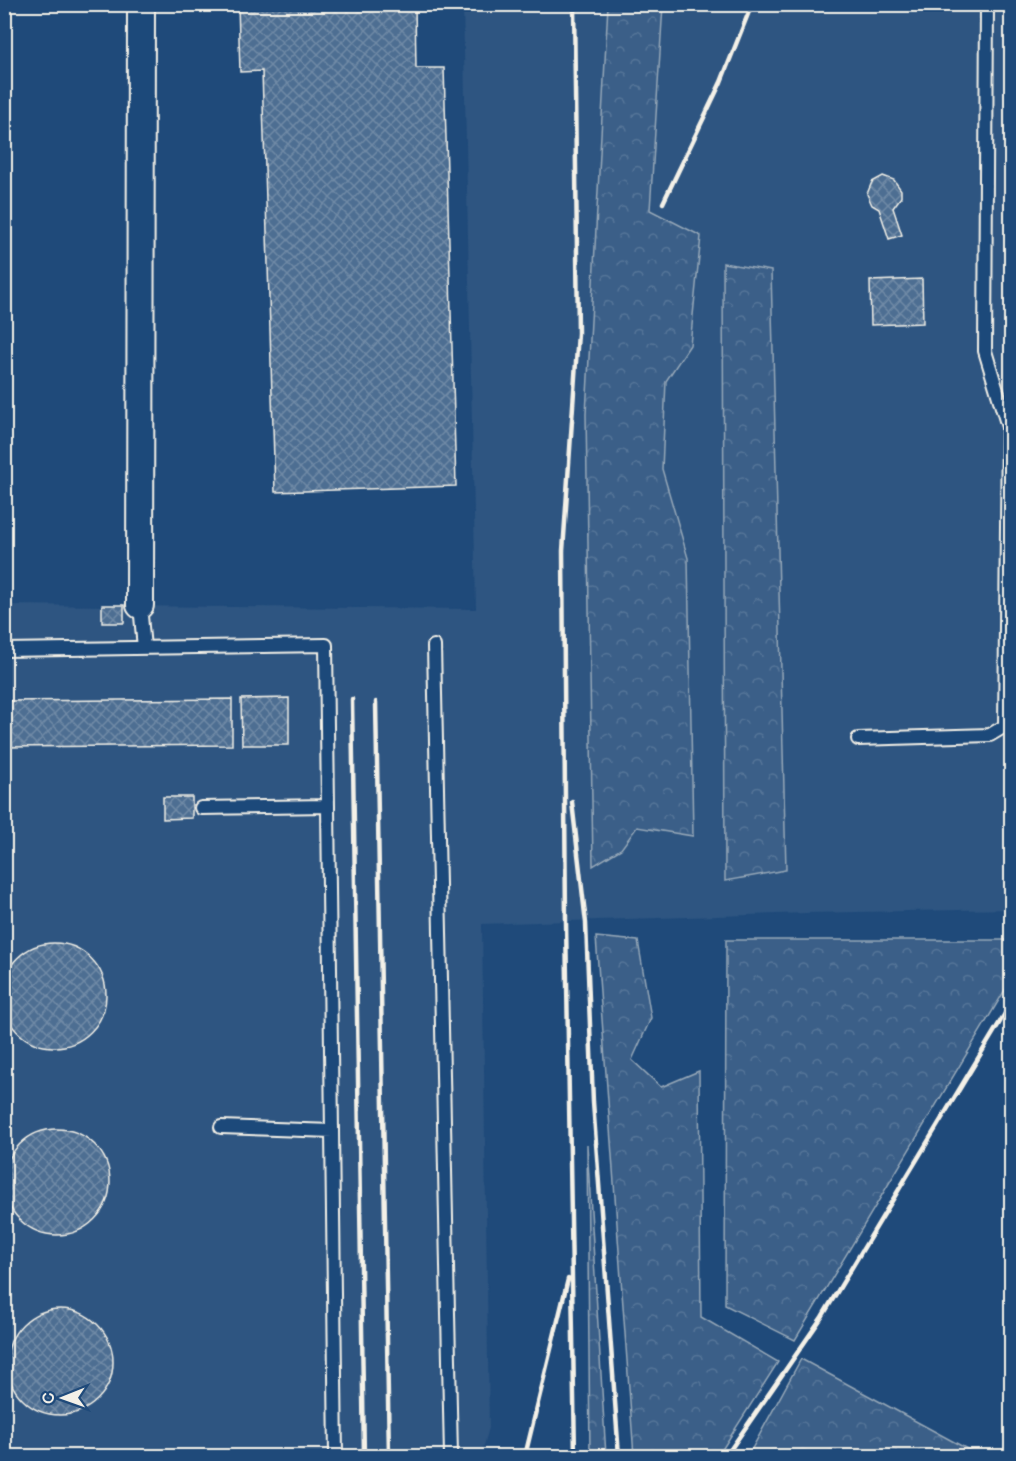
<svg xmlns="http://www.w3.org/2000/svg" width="1016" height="1461" font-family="'Balsamiq Sans',sans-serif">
<defs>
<pattern id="forest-crowns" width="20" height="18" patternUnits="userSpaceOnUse" patternTransform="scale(1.5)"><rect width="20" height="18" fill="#3a5f88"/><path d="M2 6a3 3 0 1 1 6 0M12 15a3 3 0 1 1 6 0" fill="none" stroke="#577699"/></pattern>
<pattern id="building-cross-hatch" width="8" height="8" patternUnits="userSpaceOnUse" patternTransform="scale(1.5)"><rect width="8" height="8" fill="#4d6e92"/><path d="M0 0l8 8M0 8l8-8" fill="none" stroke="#708aa6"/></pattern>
</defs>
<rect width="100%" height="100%" fill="#1f4a7a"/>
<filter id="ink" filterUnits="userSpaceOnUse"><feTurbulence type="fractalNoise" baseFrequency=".0167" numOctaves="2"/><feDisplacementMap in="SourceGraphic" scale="12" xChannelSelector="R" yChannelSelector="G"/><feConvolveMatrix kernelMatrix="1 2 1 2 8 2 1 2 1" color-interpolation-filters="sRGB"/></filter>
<g filter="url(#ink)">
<path fill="#2d5581" d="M 463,5 L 1011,5 L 1011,909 L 807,913 L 482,924 L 489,1428 L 481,1456 L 5,1456 L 4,605 L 476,609 Z"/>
<path fill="url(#forest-crowns)" stroke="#97a8b8" stroke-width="1.5" d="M 608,5 L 663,5 L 650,210 L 701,236 L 690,345 L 666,381 L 662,469 L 688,558 L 693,836 L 637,827 L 621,849 L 593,866 L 586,414 Z
M 723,263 L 771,271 L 786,870 L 725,881 Z
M 596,937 L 638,941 L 651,1018 L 632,1060 L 661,1087 L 699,1071 L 701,1317 L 778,1362 L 718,1456 L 634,1456 Z
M 726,940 L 1011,940 L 1011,980 L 795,1340 L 725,1305 Z
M 587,1145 L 606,1456 L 590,1456 Z
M 801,1359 L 980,1456 L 748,1456 Z"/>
<path fill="url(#building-cross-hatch)" stroke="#f4f1e8" stroke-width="1.5" d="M 238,4 L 415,4 L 416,68 L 444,68 L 456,486 L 275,492 L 262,71 L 240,72 Z
M 883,176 L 894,180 L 901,190 L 901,197 L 893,208 L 902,235 L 889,239 L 879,209 L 872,205 L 867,194 L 872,182 Z
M 922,279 L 923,323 L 871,325 L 870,281 Z
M 102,605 L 124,605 L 124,623 L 102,623 Z
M 289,698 L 289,745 L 242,745 L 241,699 Z
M 232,699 L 232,745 L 5,747 L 5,701 Z
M 163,797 L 192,797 L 192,818 L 163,819 Z
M2 995a52 52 0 1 1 104 0a52 52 0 1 1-104 0Z
M4 1182a53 53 0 1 1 106 0a53 53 0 1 1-106 0Z
M7 1362a53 53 0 1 1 106 0a53 53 0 1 1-106 0Z"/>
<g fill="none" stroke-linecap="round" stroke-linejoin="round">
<defs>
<path id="lane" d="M 140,605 L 144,648
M 434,646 L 451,1456
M 4,650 L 326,645 L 336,1456
M 858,739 L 990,735 L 1005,726 L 1008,427 L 985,351 L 987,4
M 201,808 L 328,806
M 221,1127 L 332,1131"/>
<path id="street" d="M 140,605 L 141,4"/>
</defs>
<use href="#lane" stroke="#f4f1e8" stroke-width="16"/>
<use href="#street" stroke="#f4f1e8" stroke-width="30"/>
<use href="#lane" stroke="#1f4a7a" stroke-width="12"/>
<use href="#street" stroke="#1f4a7a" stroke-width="26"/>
<path stroke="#f4f1e8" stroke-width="4.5" d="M 574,4 L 578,333 L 563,551 L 566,922 L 575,1456
M 663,203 L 721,82 L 752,4
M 352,699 L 364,1456
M 376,702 L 389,1456
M 572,802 L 586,923 L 593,1102 L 619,1456
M 525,1456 L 568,1279
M 726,1456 L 822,1317 L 1012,1002"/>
</g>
</g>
<rect width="1016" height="1461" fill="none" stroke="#1f4a7a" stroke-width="24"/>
<rect x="12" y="12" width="992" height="1437" fill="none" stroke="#f4f1e8" stroke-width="2" filter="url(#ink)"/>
<g transform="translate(63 1398) rotate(269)" stroke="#1f4a7a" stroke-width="4.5" paint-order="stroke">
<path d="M0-4.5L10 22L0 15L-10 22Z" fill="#f4f1e8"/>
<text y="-9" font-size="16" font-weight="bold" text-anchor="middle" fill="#f4f1e8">С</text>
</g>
</svg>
